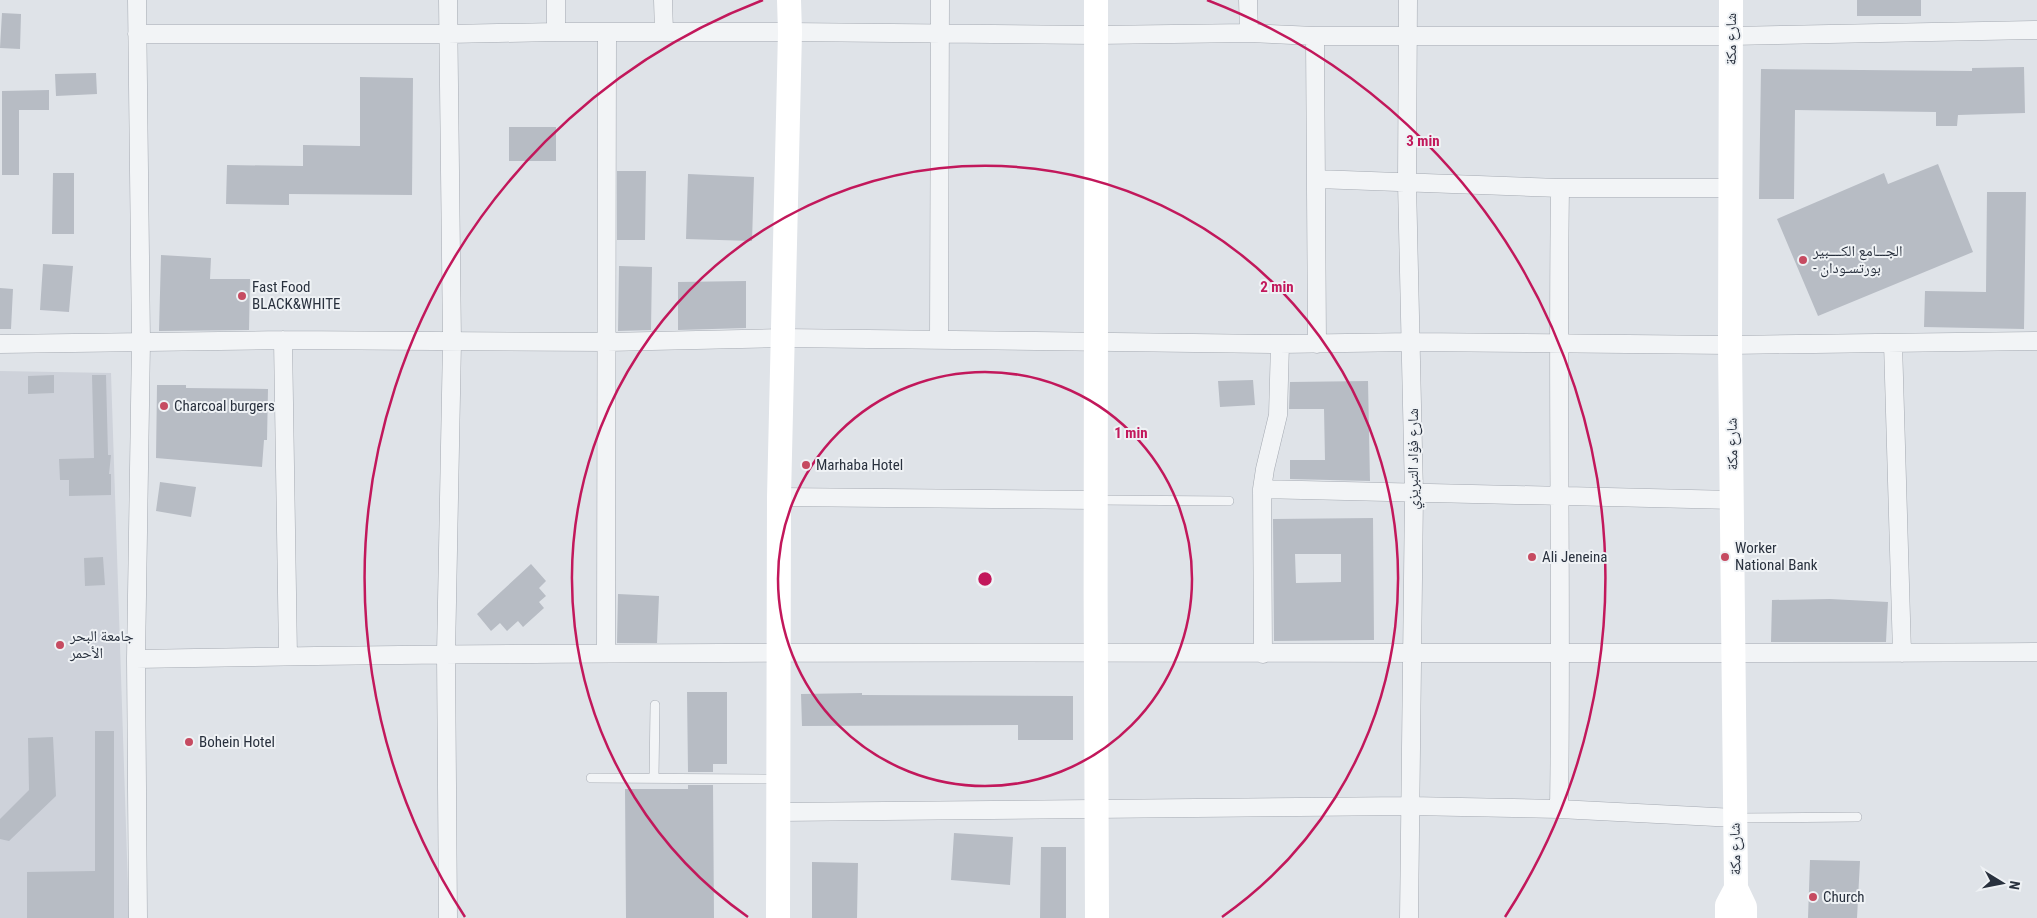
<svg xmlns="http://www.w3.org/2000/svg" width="2037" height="918" font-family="'Roboto Condensed','Noto Naskh Arabic',sans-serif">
<rect width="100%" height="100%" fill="#dfe3e8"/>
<path fill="#ced2da" d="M 0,371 L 111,373 L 129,918 L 0,918 Z"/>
<path fill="#b7bcc4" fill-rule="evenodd" d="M 1857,0 L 1921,0 L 1921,16 L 1857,16 Z
M 2,13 L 21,14 L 20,49 L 0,48 Z
M 2024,67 L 2025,113 L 1958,115 L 1957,126 L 1936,126 L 1936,112 L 1795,110 L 1794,199 L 1759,199 L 1761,69 L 1972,71 L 1972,68 Z
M 96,73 L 97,94 L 56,96 L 55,74 Z
M 360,77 L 413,78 L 412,195 L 289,194 L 289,205 L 226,204 L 227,165 L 303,166 L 303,145 L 360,146 Z
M 49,90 L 49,110 L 19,110 L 19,175 L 2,175 L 2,91 Z
M 509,127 L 556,127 L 556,161 L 509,161 Z
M 1938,164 L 1973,252 L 1818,316 L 1777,219 L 1884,173 L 1888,184 Z
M 617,171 L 646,171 L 645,240 L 617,240 Z
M 53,173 L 74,173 L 74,234 L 52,234 Z
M 688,174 L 754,177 L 752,241 L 686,239 Z
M 1987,192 L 2026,192 L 2024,329 L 1924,327 L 1925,291 L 1986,292 Z
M 161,255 L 211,258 L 210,279 L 250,279 L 249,330 L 159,331 Z
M 43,264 L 73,266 L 69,312 L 40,310 Z
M 619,266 L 652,267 L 651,330 L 618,331 Z
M 746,281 L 746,328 L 678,330 L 678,282 Z
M 0,288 L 13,289 L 11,329 L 0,329 Z
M 54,375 L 54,393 L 28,394 L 28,376 Z
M 92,375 L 106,375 L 108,455 L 111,455 L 109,474 L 111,474 L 111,495 L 69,496 L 69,480 L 60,480 L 59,459 L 94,458 Z
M 1253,380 L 1255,405 L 1220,407 L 1218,381 Z
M 1368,381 L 1370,481 L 1290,479 L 1290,460 L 1325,460 L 1324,409 L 1289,409 L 1290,382 Z
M 157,385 L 186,385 L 186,388 L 268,389 L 267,440 L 264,440 L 262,467 L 156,458 Z
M 160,482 L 196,487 L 191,517 L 156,511 Z
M 1373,518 L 1374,640 L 1274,641 L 1273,519 ZM 1295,554 L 1341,554 L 1341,582 L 1296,583 Z
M 103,557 L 105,585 L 85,586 L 84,558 Z
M 531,564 L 546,581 L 539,588 L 546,596 L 539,602 L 544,608 L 523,627 L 518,621 L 507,631 L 500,623 L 491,631 L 477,614 Z
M 618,594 L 659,596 L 657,643 L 617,643 Z
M 1830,599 L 1888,602 L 1886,642 L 1771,642 L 1772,600 Z
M 687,692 L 727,692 L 727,764 L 713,764 L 713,772 L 688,772 Z
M 862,693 L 862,695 L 1073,696 L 1073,740 L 1018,740 L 1018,725 L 802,726 L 801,694 Z
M 95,731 L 114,731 L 114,918 L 27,918 L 27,872 L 95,871 Z
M 53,737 L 56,796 L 9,841 L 0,839 L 0,819 L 29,790 L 28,738 Z
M 688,785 L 713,785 L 714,918 L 626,918 L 625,789 L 688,789 Z
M 954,833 L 1013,837 L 1010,885 L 951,880 Z
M 1041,847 L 1066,847 L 1066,918 L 1040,918 Z
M 1810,860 L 1860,861 L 1857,918 L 1808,918 Z
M 812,862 L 858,863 L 857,918 L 812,918 Z"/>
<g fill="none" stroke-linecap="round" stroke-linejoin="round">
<defs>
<path id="lane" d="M 1097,500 L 1229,501
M 591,778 L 778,779
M 654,778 L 655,705
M 1735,818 L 1857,817"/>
<path id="street" d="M 137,0 L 141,342 L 136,659 L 138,918
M 556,0 L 556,32
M 663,0 L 664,32
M 1248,0 L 1249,33
M 1408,0 L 1407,183 L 1414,494 L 1409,918
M 137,34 L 448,34 L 556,32 L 790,32 L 1096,35 L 1249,33 L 1315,36 L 1731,36 L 2037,30
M 1315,36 L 1317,344
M 1317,179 L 1560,188 L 1730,188
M 283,340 L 288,656
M 939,340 L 940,0
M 1893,343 L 1902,653
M 0,344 L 283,340 L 607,342 L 782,338 L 1280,344 L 1412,342 L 1730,345 L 2037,341
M 1262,489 L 1733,500
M 779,497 L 1096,500
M 606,653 L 607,32
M 1263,654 L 1262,489 L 1265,469 L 1278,415 L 1280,344
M 136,659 C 769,647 1403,656 2037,652
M 1559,809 C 1562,602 1557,395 1560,188
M 778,812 L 1410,806 L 1559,809 L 1735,818
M 448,918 L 446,654 L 452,342 L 448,0"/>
</defs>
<use href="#lane" stroke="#a5aab2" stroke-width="10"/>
<use href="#street" stroke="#a5aab2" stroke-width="19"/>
<use href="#lane" stroke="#f2f4f6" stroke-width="9"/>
<use href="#street" stroke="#f2f4f6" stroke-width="18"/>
<path stroke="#fff" stroke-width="24" d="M 1096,0 C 1097,306 1094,612 1097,918
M 1731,0 L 1730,345 L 1736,888 L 1745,907 L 1745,918
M 778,918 L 779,497 L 790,32 L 789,0
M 1727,918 L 1727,905 L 1736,888"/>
</g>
<g fill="none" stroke="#c2185b" stroke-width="2.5">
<circle cx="985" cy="579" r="207"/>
<path d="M748 917A413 413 0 1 1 1222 917"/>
<path d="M465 917A620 620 0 0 1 763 0M1207 0A620 620 0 0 1 1505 917"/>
</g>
<g fill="#c64b61" stroke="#eff2f5" stroke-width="2">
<circle cx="1803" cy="260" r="5"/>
<circle cx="242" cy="296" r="5"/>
<circle cx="164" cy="406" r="5"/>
<circle cx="806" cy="465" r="5"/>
<circle cx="1532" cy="557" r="5"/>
<circle cx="1725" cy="557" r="5"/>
<circle cx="60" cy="645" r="5"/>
<circle cx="189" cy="742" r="5"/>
<circle cx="1813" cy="897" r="5"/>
</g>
<g text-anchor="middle" stroke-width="4" stroke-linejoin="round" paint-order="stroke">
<g font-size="15" fill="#29313e" stroke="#eff2f5">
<text transform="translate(1731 39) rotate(-90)" y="5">شارع مكة</text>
<text transform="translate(1732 444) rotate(-91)" y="5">شارع مكة</text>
<text transform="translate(1413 459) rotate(-90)" y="5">شارع فؤاد التبريزي</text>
<text transform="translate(1735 849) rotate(-91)" y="5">شارع مكة</text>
</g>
<g font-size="15" fill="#29313e" stroke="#eff2f5" text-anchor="start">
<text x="1813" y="256">الجـــامع الكــــبير<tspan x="1813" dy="17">- بورتسـودان</tspan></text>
<text x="252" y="292">Fast Food<tspan x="252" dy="17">BLACK&amp;WHITE</tspan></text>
<text x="174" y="411">Charcoal burgers</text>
<text x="816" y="470">Marhaba Hotel</text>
<text x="1735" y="553">Worker<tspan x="1735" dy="17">National Bank</tspan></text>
<text x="1542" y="562">Ali Jeneina</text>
<text x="70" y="641">جامعة البحر<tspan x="70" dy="17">الأحمر</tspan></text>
<text x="199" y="747">Bohein Hotel</text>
<text x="1823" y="902">Church</text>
</g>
</g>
<circle cx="985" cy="579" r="8" fill="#c2185b" stroke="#eff2f5" stroke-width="2.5"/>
<g font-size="15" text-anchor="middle" font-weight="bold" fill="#c2185b" stroke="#eff2f5" stroke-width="4" stroke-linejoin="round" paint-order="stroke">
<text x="1423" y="146">3 min</text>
<text x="1277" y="292">2 min</text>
<text x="1131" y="438">1 min</text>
</g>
<g transform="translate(2002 883) rotate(100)" stroke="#eff2f5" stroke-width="4" paint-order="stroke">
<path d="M0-4L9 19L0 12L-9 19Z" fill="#29313e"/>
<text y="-8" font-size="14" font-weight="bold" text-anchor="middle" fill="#29313e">N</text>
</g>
</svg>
